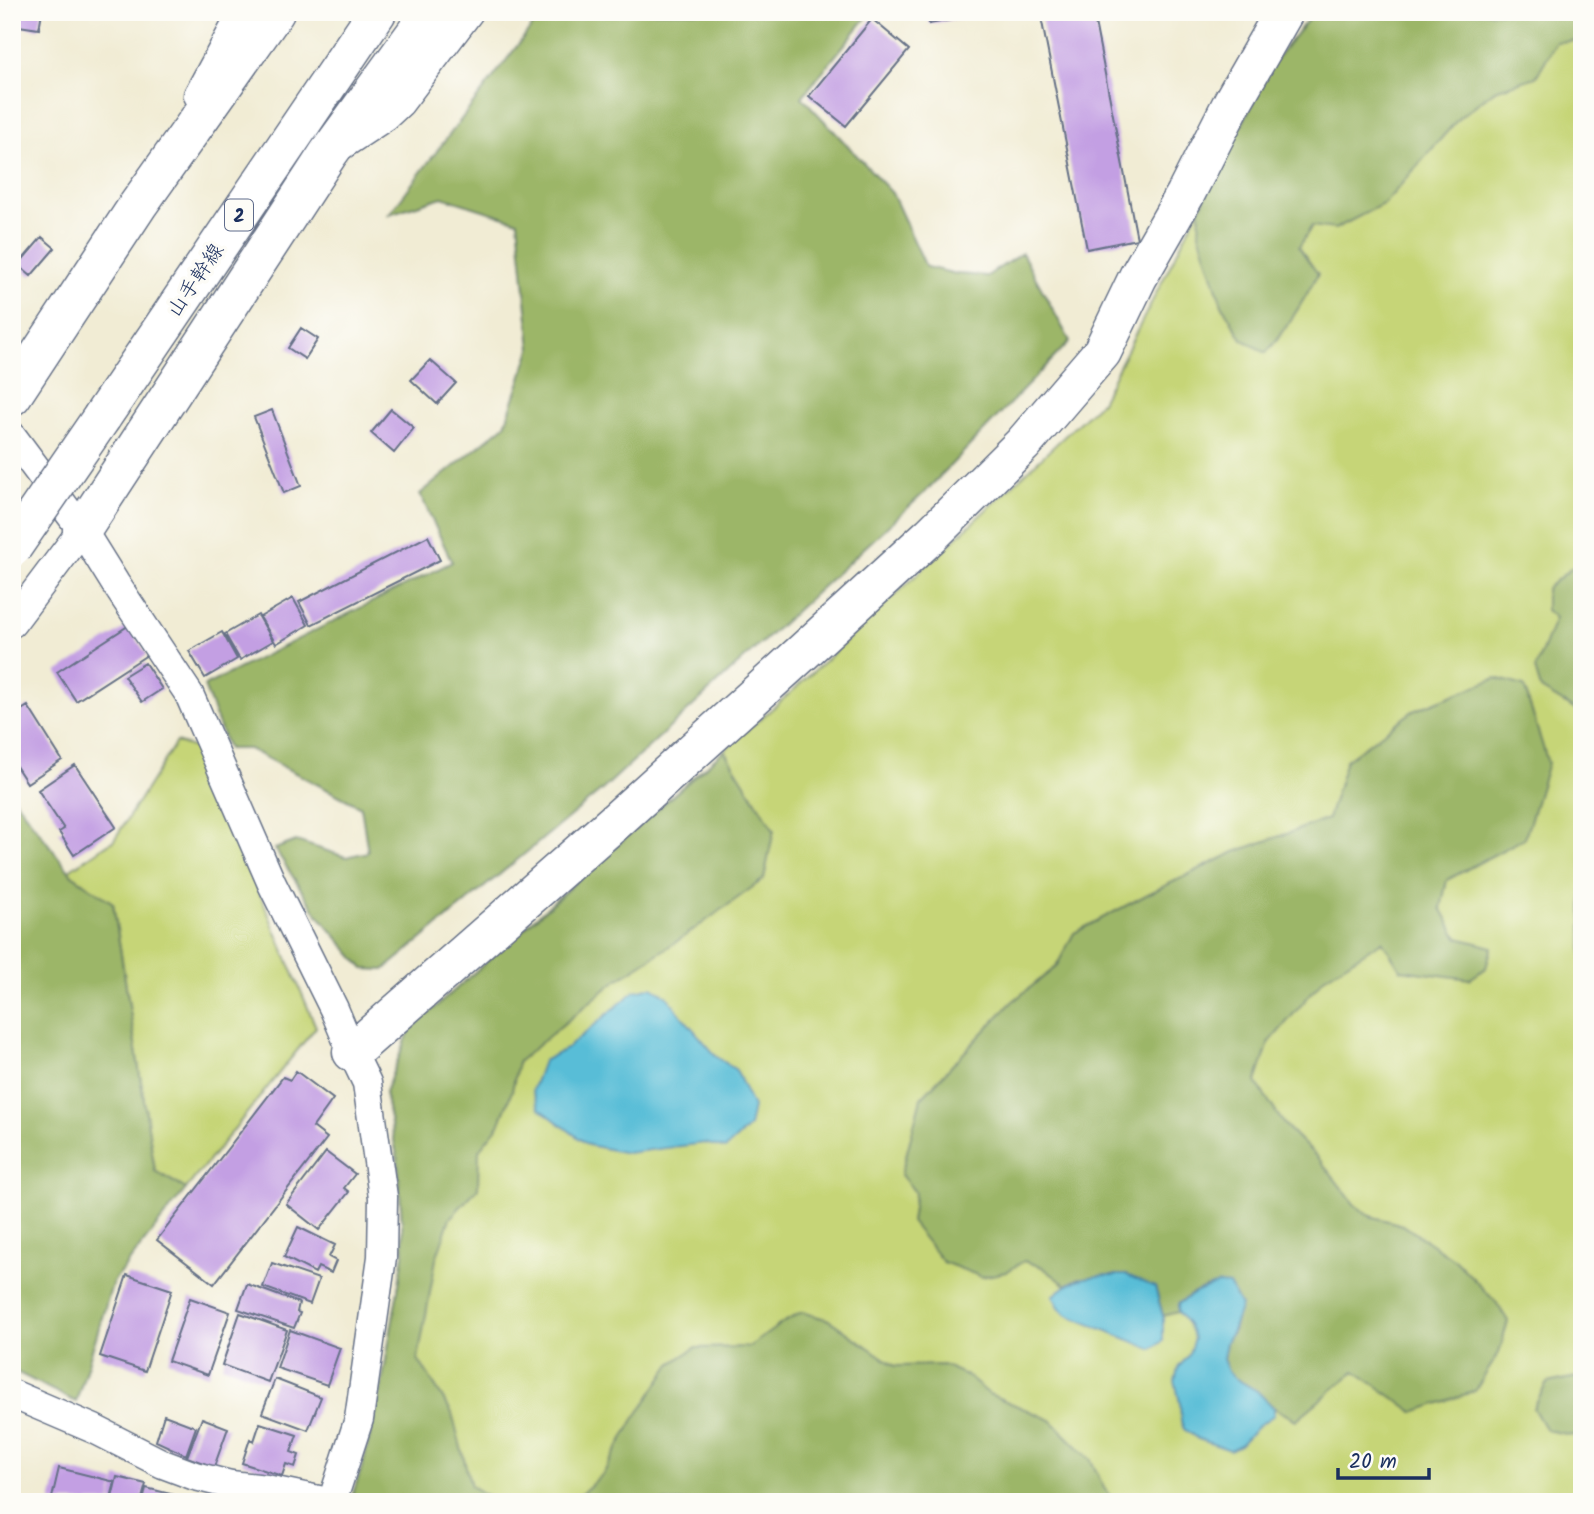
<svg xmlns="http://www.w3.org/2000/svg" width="1594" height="1514" font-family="Kalam,'Klee One',sans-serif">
<rect width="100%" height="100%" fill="#fdfcf7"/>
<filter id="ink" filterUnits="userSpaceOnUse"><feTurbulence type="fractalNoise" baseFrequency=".0143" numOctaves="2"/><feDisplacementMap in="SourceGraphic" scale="14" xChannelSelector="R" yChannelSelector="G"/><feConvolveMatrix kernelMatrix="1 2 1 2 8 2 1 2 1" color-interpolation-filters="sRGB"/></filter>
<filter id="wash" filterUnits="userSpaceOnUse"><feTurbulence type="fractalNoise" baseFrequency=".00686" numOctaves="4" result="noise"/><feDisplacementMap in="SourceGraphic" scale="28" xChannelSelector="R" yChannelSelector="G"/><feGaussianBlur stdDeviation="1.57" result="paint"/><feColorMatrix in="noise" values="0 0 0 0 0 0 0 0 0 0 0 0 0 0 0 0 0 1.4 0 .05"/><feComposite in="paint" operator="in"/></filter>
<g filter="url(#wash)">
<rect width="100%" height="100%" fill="#f1ecd4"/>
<path fill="#c6d577" stroke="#70826a" stroke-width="2" d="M 1314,12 L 1582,12 L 1582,1502 L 350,1502 L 363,1464 L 380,1395 L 404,1255 L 398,1161 L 385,1092 L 410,1030 L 654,811 L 797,687 L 1101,402 L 1274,61 Z
M 176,742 L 199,749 L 316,1027 L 186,1189 L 155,1171 L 113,903 L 72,875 L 69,870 L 114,840 Z"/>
<path fill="#9cb668" stroke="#5c7263" stroke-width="2" d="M 543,12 L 871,12 L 802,97 L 892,193 L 926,267 L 957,274 L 987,276 L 1022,253 L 1070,341 L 926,491 L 603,789 L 384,970 L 364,969 L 317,914 L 275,849 L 296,841 L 346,857 L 368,852 L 361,807 L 249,749 L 228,749 L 204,686 L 452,562 L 420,494 L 505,425 L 531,349 L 518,221 L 442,197 L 389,214 Z
M 1314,12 L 1582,12 L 1582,40 L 1556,42 L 1536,77 L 1495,90 L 1459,118 L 1385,203 L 1335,229 L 1312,226 L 1299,247 L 1318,274 C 1303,302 1287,329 1266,353 L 1242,339 L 1222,305 L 1199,233 L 1200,208 L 1274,61 Z
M 1582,564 L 1582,714 L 1541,689 L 1535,669 L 1555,618 L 1546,610 L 1546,589 L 1573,567 Z
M 1496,678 L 1524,686 L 1548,763 L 1525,838 L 1447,880 L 1441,908 L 1458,938 L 1492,947 L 1486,968 L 1470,979 L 1401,970 L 1382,941 L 1324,978 L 1269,1043 L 1256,1082 L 1284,1124 L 1319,1159 L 1355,1205 L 1370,1216 L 1403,1225 L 1455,1260 L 1496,1302 L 1508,1321 L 1499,1353 L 1475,1391 L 1414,1412 L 1355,1371 L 1296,1420 L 1274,1408 L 1257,1391 L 1233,1377 L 1227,1369 L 1223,1359 L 1226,1342 L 1233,1331 L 1240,1306 L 1207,1287 L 1190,1295 L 1178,1304 L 1178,1312 L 1163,1316 L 1155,1287 L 1079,1278 L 1066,1285 L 1042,1267 L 1024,1261 L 1006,1272 L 982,1277 L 943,1262 L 911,1222 L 915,1192 L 901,1175 L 921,1098 L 1012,1002 L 1056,967 L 1074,933 L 1148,894 L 1235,852 L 1328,819 L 1346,760 L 1413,711 Z
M 724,750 L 774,830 L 764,879 L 685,936 L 614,982 L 518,1062 L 512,1091 L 499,1125 L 479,1150 L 478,1188 L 450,1218 L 436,1259 L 418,1359 L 452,1413 L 471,1486 L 498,1502 L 350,1502 L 363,1464 L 380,1395 L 404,1255 L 398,1161 L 385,1092 L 410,1030 Z
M 12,796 L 72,875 L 113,903 L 155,1171 L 186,1189 L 113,1282 L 76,1402 L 12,1370 Z
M 802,1312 L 829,1320 L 895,1366 L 943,1365 L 966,1375 L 989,1394 L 1051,1420 L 1091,1460 L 1104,1488 L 1115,1502 L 572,1502 L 603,1474 L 633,1421 L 671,1364 L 695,1348 L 749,1347 L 782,1323 Z
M 1582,1376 L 1582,1437 L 1546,1430 L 1533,1408 L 1547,1383 Z"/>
<path fill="#59bdd7" stroke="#3a769a" stroke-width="2" d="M 652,987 L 667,996 L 680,1014 L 717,1057 L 736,1070 L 753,1107 L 749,1127 L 725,1149 L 705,1143 L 627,1153 L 588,1145 L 539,1108 L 532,1091 L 543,1061 L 566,1049 L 635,991 Z
M 1107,1275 L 1127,1275 L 1155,1287 L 1163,1316 L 1163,1341 L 1152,1349 L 1067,1315 L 1059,1307 L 1053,1296 C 1074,1278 1080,1278 1107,1275 Z
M 1219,1284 L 1229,1285 L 1241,1306 L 1232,1331 L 1226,1342 L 1223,1359 L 1227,1369 L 1233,1377 L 1257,1391 L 1274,1408 L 1274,1415 L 1259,1425 L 1240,1445 L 1230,1450 L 1198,1439 L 1184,1429 L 1181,1422 L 1180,1403 L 1175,1381 L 1178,1368 L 1188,1356 L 1194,1338 L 1188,1325 L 1178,1312 L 1178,1304 C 1191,1294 1203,1288 1219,1284 Z"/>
<g id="blocks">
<path fill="#c39fe3" d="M 12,12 L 42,12 L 39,29 L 12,25 Z
M 927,12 L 984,12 L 984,14 L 929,24 Z
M 1040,12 L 1093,12 L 1137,239 L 1087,249 Z
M 872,19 L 909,50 L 846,126 L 809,96 Z
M 42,237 L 55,248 L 31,276 L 18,265 Z
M 301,328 L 318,339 L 305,359 L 288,348 Z
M 430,360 L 456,383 L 437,404 L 411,380 Z
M 391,409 L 414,428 L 394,453 L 371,433 Z
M 272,410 L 301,486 L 284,493 L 254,417 Z
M 428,536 L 440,560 L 311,625 L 299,602 Z
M 293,598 L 308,625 L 276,644 L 260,617 Z
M 258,615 L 273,641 L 240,660 L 225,634 Z
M 128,626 L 147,655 L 76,701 L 57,672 Z
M 222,632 L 237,659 L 205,678 L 189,651 Z
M 145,663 L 162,689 L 142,702 L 124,676 Z
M 28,706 L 62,760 L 27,783 L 12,760 L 12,716 Z
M 75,765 L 116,827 L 74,855 L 59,832 L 64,829 L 38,790 Z
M 296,1071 L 333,1099 L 313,1127 L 327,1138 L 214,1284 L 157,1240 L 283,1077 L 290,1080 Z
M 326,1152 L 355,1174 L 344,1188 L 349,1192 L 319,1230 L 286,1204 Z
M 298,1227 L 335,1245 L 329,1257 L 336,1261 L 331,1273 L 318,1267 L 315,1273 L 284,1257 Z
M 272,1263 L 319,1279 L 310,1304 L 263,1287 Z
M 127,1275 L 172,1290 L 145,1371 L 100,1356 Z
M 247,1284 L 299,1303 L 297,1312 L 300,1313 L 294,1328 L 238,1309 Z
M 190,1298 L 230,1312 L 208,1375 L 168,1361 Z
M 240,1313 L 287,1330 L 268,1382 L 222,1365 Z
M 290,1330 L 340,1348 L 327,1385 L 277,1368 Z
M 275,1379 L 321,1397 L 308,1430 L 262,1413 Z
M 164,1415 L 196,1427 L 186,1455 L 156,1441 Z
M 202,1418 L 228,1428 L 214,1467 L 187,1457 Z
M 260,1423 L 297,1435 L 291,1452 L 299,1455 L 295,1467 L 286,1464 L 282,1476 L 242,1463 L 250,1439 L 254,1441 Z
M 59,1468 L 115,1482 L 110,1502 L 51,1502 Z
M 117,1477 L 146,1484 L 141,1502 L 111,1502 Z
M 146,1488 L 199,1501 L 199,1502 L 143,1502 Z"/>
</g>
</g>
<g filter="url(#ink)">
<use href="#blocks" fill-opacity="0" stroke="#667187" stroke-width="2"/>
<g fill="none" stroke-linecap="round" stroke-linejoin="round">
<defs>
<path id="street" d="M 198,95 L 243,12
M 342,145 L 386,116 L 400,103 L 469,12
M 12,436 L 82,530 L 115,583 L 189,694 L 272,884 L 334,1009 L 352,1052 L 367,1083 L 383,1197 L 382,1257 L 359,1419 L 332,1502
M 12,623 L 82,530
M 12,1394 L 94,1429 L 163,1464 L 195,1476 L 231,1485 L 266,1489 L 328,1502"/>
<path id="secondary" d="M 352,1052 L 617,820 L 802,653 L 931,535 L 1023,444 L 1102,352 L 1138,277 L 1185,195 L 1233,101 L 1284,12"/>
<path id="primary" d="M 12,396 L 138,205 L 275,12
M 102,417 L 377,12
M 82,530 L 328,154 L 431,12"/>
</defs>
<use href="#street" stroke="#667187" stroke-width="31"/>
<use href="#secondary" stroke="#667187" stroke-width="41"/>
<use href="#primary" stroke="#667187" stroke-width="41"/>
<use href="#street" stroke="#fff" stroke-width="28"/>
<use href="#secondary" stroke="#fff" stroke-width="38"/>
<use href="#primary" stroke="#fff" stroke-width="38"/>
<defs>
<path id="primary-bridge" d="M 12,548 L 102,417"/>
</defs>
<use href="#primary-bridge" stroke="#667187" stroke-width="41" stroke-linecap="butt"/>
<use href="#primary-bridge" stroke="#fff" stroke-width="38"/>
</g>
</g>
<g text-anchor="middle" stroke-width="7" stroke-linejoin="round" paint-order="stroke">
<rect fill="#fdfcf7" stroke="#5f6c8c" stroke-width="2" x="225" y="199.5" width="28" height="31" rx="5"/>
<g font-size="19" font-weight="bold" fill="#1b2f5e">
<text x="239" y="222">2</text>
</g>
<g font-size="21" fill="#1b2f5e" stroke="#fdfcf7">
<text transform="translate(195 280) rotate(-56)" y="7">山手幹線</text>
</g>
</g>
<rect width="1594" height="1514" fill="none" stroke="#fdfcf7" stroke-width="42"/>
<path d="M1338 1468v10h91v-10" fill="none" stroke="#1b2f5e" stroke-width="3.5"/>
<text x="1349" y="1468" font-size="21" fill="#1b2f5e" stroke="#fdfcf7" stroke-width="5" paint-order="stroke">20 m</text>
</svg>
